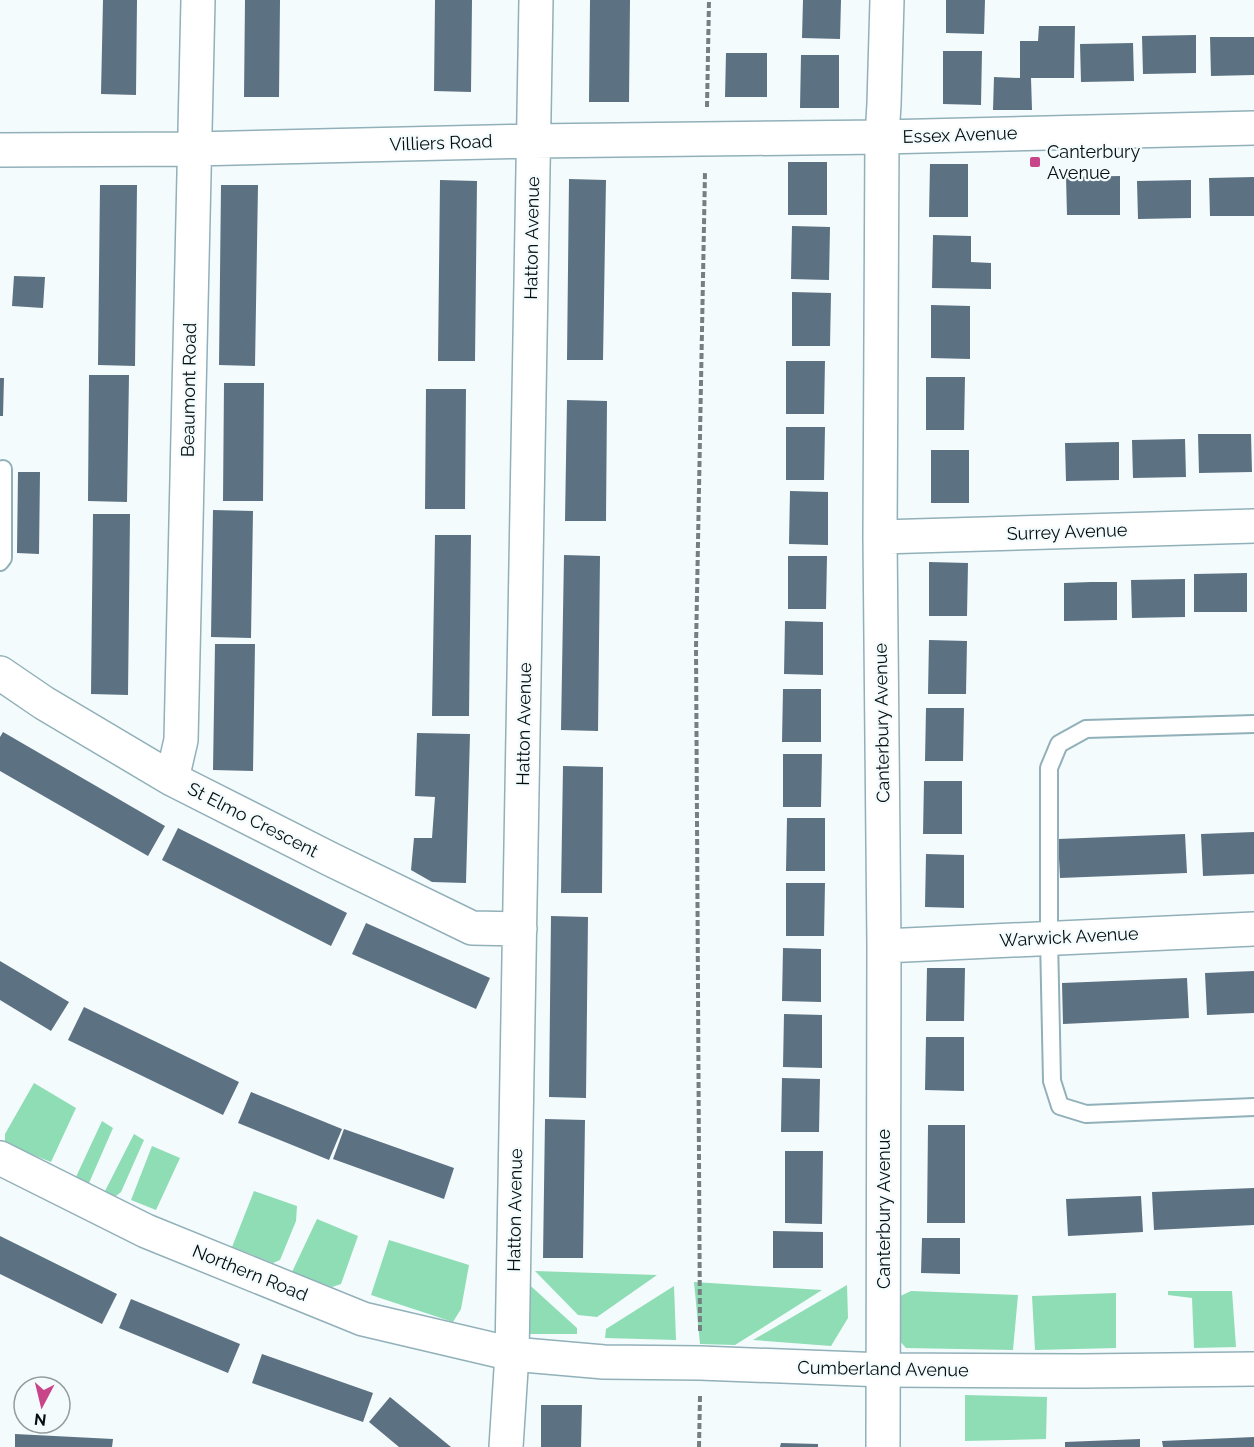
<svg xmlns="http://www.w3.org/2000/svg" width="1254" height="1447" font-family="Raleway,sans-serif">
<rect width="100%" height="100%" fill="#f4fbfc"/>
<path fill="#8eddb5" d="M 34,1083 L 76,1108 L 51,1162 L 5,1144 L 5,1134 Z
M 102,1121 L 113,1128 L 89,1183 L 75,1179 Z
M 134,1134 L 144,1140 L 121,1192 L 116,1196 L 104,1193 Z
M 152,1146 L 180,1158 L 156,1210 L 131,1200 Z
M 254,1191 L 297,1206 L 296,1221 L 280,1260 L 273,1263 L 232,1247 Z
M 317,1219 L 358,1236 L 341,1284 L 332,1287 L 292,1272 Z
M 389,1240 L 469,1265 L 461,1309 L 453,1322 L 371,1295 Z
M 535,1271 L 657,1275 L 597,1317 L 578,1315 Z
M 523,1279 L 577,1328 L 577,1334 L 525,1334 Z
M 694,1282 L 822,1290 L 735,1345 L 700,1344 Z
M 847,1285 L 848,1318 L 831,1346 L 753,1340 Z
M 674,1286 L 676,1340 L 605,1338 L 606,1329 Z
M 911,1291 L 1018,1295 L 1013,1350 L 906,1348 L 896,1337 L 894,1299 Z
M 1168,1291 L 1232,1291 L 1236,1347 L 1194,1348 L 1192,1298 L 1168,1295 Z
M 1116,1293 L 1116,1348 L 1035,1350 L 1032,1296 Z
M 965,1395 L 1047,1397 L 1046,1439 L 965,1441 Z"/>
<path fill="#5c7182" d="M 103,0 L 137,0 L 136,95 L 101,94 Z
M 245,0 L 280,0 L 279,97 L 244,97 Z
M 435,0 L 472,0 L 471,92 L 434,91 Z
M 590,0 L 630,0 L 629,102 L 589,102 Z
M 803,0 L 841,0 L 840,39 L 802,38 Z
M 946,0 L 985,0 L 984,34 L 946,33 Z
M 1039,26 L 1075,26 L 1074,78 L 1031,78 L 1032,110 L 993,110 L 994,77 L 1020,78 L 1020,41 L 1038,41 Z
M 1196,35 L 1196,73 L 1143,74 L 1142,36 Z
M 1210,37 L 1254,37 L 1254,75 L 1211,76 Z
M 1133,43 L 1134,81 L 1081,82 L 1080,44 Z
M 943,51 L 982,51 L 981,105 L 943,104 Z
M 726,53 L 767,53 L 767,97 L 725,97 Z
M 801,55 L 839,55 L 839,108 L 800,108 Z
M 788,162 L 827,162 L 827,215 L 788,215 Z
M 930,164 L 968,164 L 968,217 L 929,217 Z
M 1120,176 L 1120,215 L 1067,215 L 1066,177 Z
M 1254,177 L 1254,216 L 1210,216 L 1209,178 Z
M 569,179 L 606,180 L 603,360 L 567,360 Z
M 440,180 L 477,181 L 475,361 L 438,361 Z
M 1191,180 L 1191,218 L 1138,219 L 1137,181 Z
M 100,185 L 137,185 L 135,366 L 98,365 Z
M 221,185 L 258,185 L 255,366 L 219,365 Z
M 792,226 L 830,227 L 829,280 L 791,279 Z
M 933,235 L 971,236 L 971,262 L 991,263 L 991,289 L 932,288 Z
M 14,276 L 45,277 L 43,308 L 12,306 Z
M 792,292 L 831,293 L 830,346 L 792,346 Z
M 931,305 L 970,306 L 970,359 L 931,358 Z
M 786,361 L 825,361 L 824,414 L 786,414 Z
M 89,375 L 129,375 L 127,502 L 88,501 Z
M 926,377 L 965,377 L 964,430 L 926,430 Z
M 0,378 L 4,378 L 3,416 L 0,416 Z
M 224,383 L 264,383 L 263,501 L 223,501 Z
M 426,389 L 466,389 L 465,509 L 425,509 Z
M 567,400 L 607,401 L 606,521 L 565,521 Z
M 786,427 L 825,427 L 824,480 L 786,480 Z
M 1198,434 L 1251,434 L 1252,472 L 1199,473 Z
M 1185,439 L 1186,477 L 1133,478 L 1132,440 Z
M 1119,442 L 1119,480 L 1066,481 L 1065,443 Z
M 931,450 L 969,450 L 969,503 L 931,503 Z
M 18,472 L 40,472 L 39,554 L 17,553 Z
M 790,491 L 828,492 L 828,545 L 789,544 Z
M 213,510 L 253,511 L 251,638 L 211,637 Z
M 93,514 L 130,514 L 128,695 L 91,694 Z
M 435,535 L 471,535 L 469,716 L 432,716 Z
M 564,555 L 600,556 L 598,731 L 561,730 Z
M 788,556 L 827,556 L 826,609 L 788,609 Z
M 929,562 L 968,563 L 967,616 L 929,616 Z
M 1247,573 L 1247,612 L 1194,612 L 1194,574 Z
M 1185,579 L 1185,617 L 1132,618 L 1131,580 Z
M 1091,582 L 1117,582 L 1117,620 L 1064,621 L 1064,583 Z
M 785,621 L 823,622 L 823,675 L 784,674 Z
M 929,640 L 967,641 L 966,694 L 928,694 Z
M 215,644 L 255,644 L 253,771 L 213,770 Z
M 783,689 L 821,689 L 821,742 L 782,742 Z
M 926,708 L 964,708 L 963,761 L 925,761 Z
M 3,732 L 165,826 L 148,856 L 0,771 L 0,737 Z
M 417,733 L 470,734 L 466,883 L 432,882 L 411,870 L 414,838 L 432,838 L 435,797 L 415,796 Z
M 783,754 L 822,754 L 821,807 L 783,807 Z
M 563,766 L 603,767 L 602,893 L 561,893 Z
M 924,781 L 962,781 L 962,834 L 923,834 Z
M 787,818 L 825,818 L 825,871 L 786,871 Z
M 178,828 L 347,913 L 331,946 L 162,860 Z
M 1254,832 L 1254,874 L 1203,876 L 1201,834 Z
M 1185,834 L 1187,873 L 1060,878 L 1058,839 Z
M 926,854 L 964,855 L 964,908 L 925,907 Z
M 786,883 L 825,883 L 824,936 L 786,936 Z
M 551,916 L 588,917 L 586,1098 L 549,1097 Z
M 366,923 L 490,978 L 476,1009 L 352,954 Z
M 783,948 L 821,949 L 821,1002 L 782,1001 Z
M 0,961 L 69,1002 L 51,1031 L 0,1000 Z
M 927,968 L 965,968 L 964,1021 L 926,1021 Z
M 1254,971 L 1254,1013 L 1207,1015 L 1205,973 Z
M 1187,978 L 1189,1018 L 1063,1024 L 1062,983 Z
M 84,1007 L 239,1082 L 223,1115 L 68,1040 Z
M 784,1014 L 822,1015 L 822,1068 L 783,1067 Z
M 926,1037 L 964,1037 L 964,1091 L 925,1090 Z
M 782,1078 L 820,1079 L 819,1132 L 781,1132 Z
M 251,1092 L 342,1129 L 329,1160 L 238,1123 Z
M 545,1119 L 585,1120 L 583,1258 L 543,1258 Z
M 928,1125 L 965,1125 L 965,1223 L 927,1223 Z
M 344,1129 L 454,1168 L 444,1199 L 333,1159 Z
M 785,1151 L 823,1151 L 822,1224 L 785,1223 Z
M 1254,1188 L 1254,1225 L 1154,1230 L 1152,1192 Z
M 1141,1196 L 1143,1232 L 1068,1236 L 1066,1199 Z
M 773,1231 L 823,1232 L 823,1268 L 773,1268 Z
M 0,1236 L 117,1294 L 102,1324 L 0,1274 Z
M 922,1238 L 960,1238 L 960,1274 L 921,1273 Z
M 131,1299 L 240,1344 L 228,1373 L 119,1328 Z
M 262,1354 L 373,1393 L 363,1422 L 252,1383 Z
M 390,1397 L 451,1447 L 399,1447 L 369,1422 Z
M 541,1405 L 582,1405 L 581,1447 L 541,1447 Z
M 15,1434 L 113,1439 L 112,1447 L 15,1447 Z
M 1254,1437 L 1254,1447 L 1163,1447 L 1162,1441 Z
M 1140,1439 L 1140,1447 L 1065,1447 L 1065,1442 Z
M 781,1443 L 818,1444 L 818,1447 L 780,1447 Z"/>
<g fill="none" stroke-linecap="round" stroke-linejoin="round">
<defs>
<path id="service" d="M 0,562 L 3,558 L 3,469
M 1254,724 L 1086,729 L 1059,744 L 1049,768 L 1049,938 L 1052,1081 L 1060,1106 L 1086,1114 L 1254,1107"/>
<path id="minor" d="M 0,150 L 194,149 L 533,141 L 882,137 L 1254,128
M 880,537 L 1254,526
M 0,673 L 44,703 L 172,779 L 330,859 L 472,928 L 520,929
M 172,779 L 181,740 L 198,0
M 884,946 L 1254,929
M 506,1447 L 512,1354 L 536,0
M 883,1447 L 884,946 L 880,537 L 882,137 L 884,104 L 887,0"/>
<path id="tertiary" d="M 0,1158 L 146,1231 L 363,1319 L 512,1354 L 604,1362 L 700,1363 L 884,1370 L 1083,1371 L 1254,1369"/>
</defs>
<use href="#service" stroke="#91b0b9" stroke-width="20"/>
<use href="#minor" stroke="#91b0b9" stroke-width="36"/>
<use href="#tertiary" stroke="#91b0b9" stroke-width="36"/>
<path stroke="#757e80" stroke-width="4" stroke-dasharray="6 3" stroke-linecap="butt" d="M 707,107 L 709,0
M 700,1331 L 696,648 L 705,172
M 699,1447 L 700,1396"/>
<use href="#service" stroke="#fff" stroke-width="16"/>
<use href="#minor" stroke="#fff" stroke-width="33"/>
<use href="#tertiary" stroke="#fff" stroke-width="33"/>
</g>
<rect fill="#c94589" stroke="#f4fbfc" stroke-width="2" x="1029" y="156" width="12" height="12" rx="3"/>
<g text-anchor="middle" stroke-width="4.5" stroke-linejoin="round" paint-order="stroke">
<g font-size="18" fill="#050f12" stroke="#f4fbfc">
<text transform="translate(960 135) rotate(-2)" y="6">Essex Avenue</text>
<text transform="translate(441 143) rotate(-2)" y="6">Villiers Road</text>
<text transform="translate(532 238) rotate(-89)" y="6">Hatton Avenue</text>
<text transform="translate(189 390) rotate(-89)" y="6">Beaumont Road</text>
<text transform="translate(1067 532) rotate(-2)" y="6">Surrey Avenue</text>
<text transform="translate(882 723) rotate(-91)" y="6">Canterbury Avenue</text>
<text transform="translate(524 724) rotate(-89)" y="6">Hatton Avenue</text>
<text transform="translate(253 820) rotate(27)" y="6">St Elmo Crescent</text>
<text transform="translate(1069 937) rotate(-3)" y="6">Warwick Avenue</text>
<text transform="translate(884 1209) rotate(-90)" y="6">Canterbury Avenue</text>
<text transform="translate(515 1210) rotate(-89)" y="6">Hatton Avenue</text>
<text transform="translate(250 1273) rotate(22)" y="6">Northern Road</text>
<text transform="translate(883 1369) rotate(1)" y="6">Cumberland Avenue</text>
</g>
<g font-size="18" fill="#050f12" stroke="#f4fbfc" text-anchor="start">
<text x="1047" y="158">Canterbury<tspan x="1047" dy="21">Avenue</tspan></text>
</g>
</g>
<g transform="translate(42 1405) rotate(187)"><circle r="28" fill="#f4fbfc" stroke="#949d9e" stroke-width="1.5"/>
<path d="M0-4.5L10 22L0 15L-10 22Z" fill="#c94589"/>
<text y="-9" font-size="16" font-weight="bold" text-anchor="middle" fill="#050f12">N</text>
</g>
</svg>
